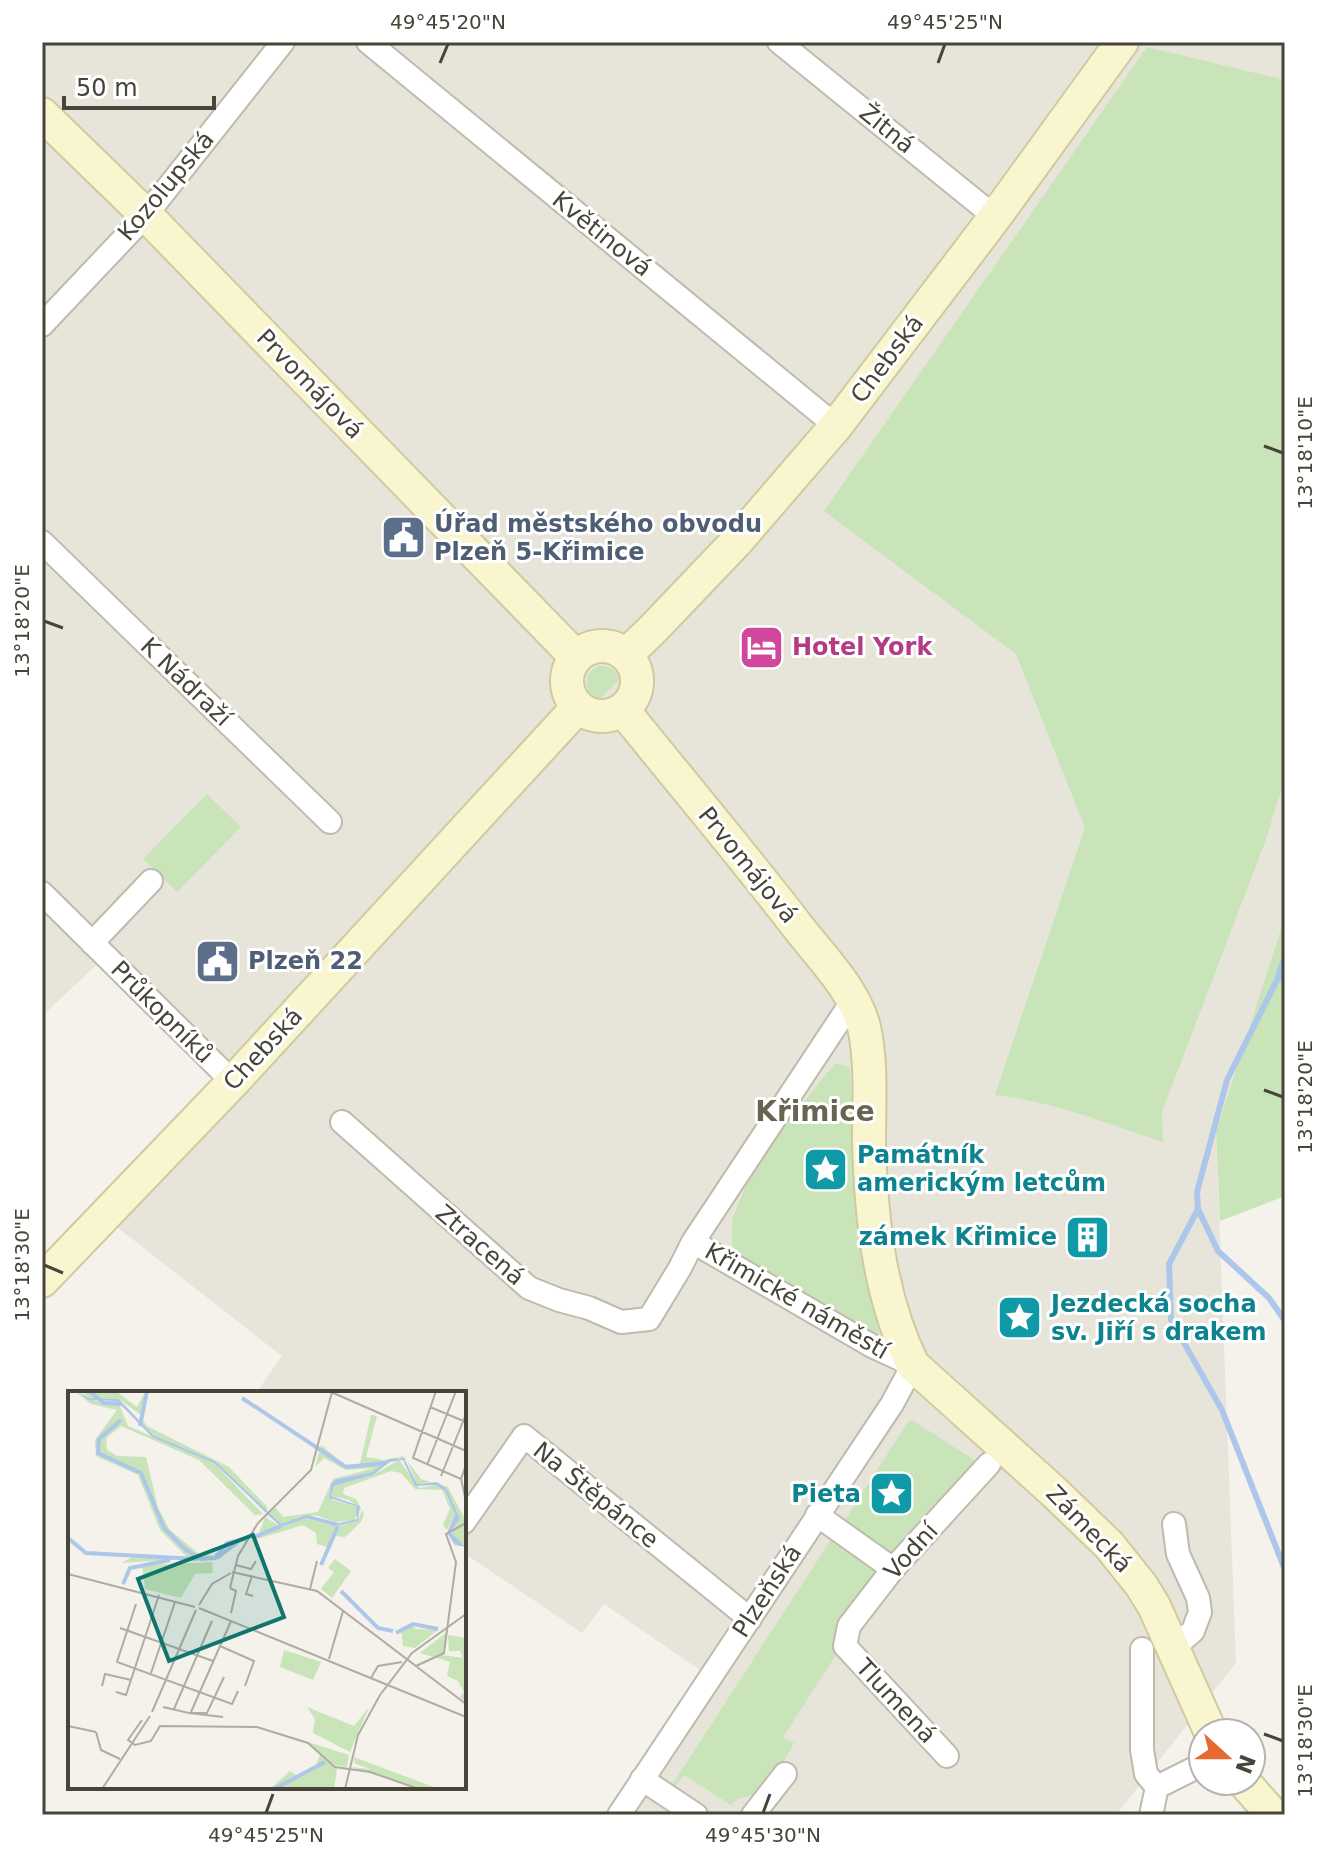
<svg xmlns="http://www.w3.org/2000/svg" width="1327" height="1857" font-family="'DejaVu Sans',sans-serif">
<rect width="100%" height="100%" fill="#f4f2eb"/>
<path fill="#e7e5d9" d="M 42,42 L 1285,42 L 1285,916 L 1216,1132 L 1236,1663 L 1116,1815 L 619,1815 L 710,1677 L 604,1604 L 582,1633 L 464,1553 L 464,1393 L 256,1393 L 282,1356 L 104,1217 L 232,1082 L 106,956 L 42,1016 Z"/>
<path fill="#c8e4b8" d="M 1147,47 L 1285,80 L 1285,778 L 1265,842 L 1162,1112 L 1163,1142 C 1109,1124 1052,1101 995,1095 L 1085,828 L 1016,654 L 824,511 Z
M 599,666 C 609,665 616,670 619,680 L 600,699 L 589,692 C 584,681 587,671 599,666 Z
M 207,794 L 241,827 L 177,892 L 143,859 Z
M 1285,916 L 1285,1196 L 1220,1221 L 1216,1132 Z
M 835,1063 L 850,1067 L 856,1204 L 880,1338 L 745,1261 L 732,1246 L 732,1220 L 755,1163 Z
M 912,1420 L 982,1465 L 892,1556 L 843,1523 L 908,1422 Z
M 832,1538 L 872,1564 L 876,1571 L 875,1583 L 838,1652 L 783,1737 L 794,1743 L 768,1791 L 737,1799 L 731,1805 L 684,1775 L 675,1786 L 672,1785 Z"/>
<g fill="none" stroke-linecap="round" stroke-linejoin="round">
<path stroke="#adc7ea" stroke-width="6" d="M 1285,972 L 1276,982 L 1227,1080 L 1197,1192 L 1198,1209 L 1218,1251 L 1269,1298 L 1285,1321
M 1278,976 L 1285,957
M 1198,1209 L 1169,1264 L 1171,1320 L 1222,1410 L 1285,1570"/>
<defs>
<path id="street" d="M 368,42 L 836,426
M 779,42 L 995,217
M 42,325 L 146,215 L 283,42
M 42,542 L 330,822
M 42,893 L 233,1082
M 92,943 L 151,881
M 342,1122 L 529,1288 L 559,1300 L 589,1308 L 621,1322 L 649,1319 L 680,1268 L 693,1242 L 853,1000
M 817,1515 L 893,1569
M 464,1522 L 524,1436 L 750,1619
M 1173,1648 L 1193,1631 L 1200,1612 L 1198,1598 L 1178,1554 L 1174,1524
M 1142,1649 L 1142,1750 L 1146,1774 L 1157,1787
M 947,1756 L 845,1646 L 849,1626 L 893,1569 L 989,1464
M 642,1779 L 696,1815
M 1157,1787 L 1203,1764
M 619,1815 L 892,1404 L 913,1365 L 872,1346 L 693,1242
M 753,1815 L 785,1774
M 1151,1815 L 1157,1787"/>
<path id="secondary" d="M 42,114 L 146,215 L 576,657
M567 681a35 35 0 1 1 70 0a35 35 0 1 1-70 0Z
M 626,655 L 653,629 L 737,541 L 836,426 L 995,217 L 1122,42
M 623,710 C 681,782 741,853 798,927 C 821,957 854,989 864,1027 C 872,1062 869,1105 869,1142 C 871,1217 879,1296 913,1365 L 1054,1492 L 1109,1545 L 1141,1585 L 1154,1606 L 1211,1733
M 42,1281 L 233,1082 L 578,707
M 1243,1781 L 1273,1815"/>
</defs>
<use href="#street" stroke="#bebbae" stroke-width="26"/>
<use href="#secondary" stroke="#cfca9f" stroke-width="36"/>
<use href="#street" stroke="#fff" stroke-width="22"/>
<use href="#secondary" stroke="#f9f6cf" stroke-width="32"/>
</g>
<path fill="none" stroke="#474439" stroke-width="3" d="M 440,63 L 448,44M 938,63 L 945,44M 1264,446 L 1283,453M 44,621 L 63,628M 1264,1090 L 1283,1097M 44,1265 L 63,1273M 1264,1734 L 1283,1741M 266,1813 L 273,1794M 763,1813 L 770,1794"/>
<defs>
<symbol id="civic-square" viewBox="-11 -11 22 22"><rect x="-9" y="-9" width="18" height="18" rx="4" fill="#5c6f8a" stroke="#fff"/><path d="M-.6-6.5H3V-4.5H.6V-3L4-1V1h2V6H-6V1h2V-1L-.6-3ZM-1.2 2.5V6h2.4V2.5Z" fill="#fff"/></symbol>
<symbol id="hotel-square" viewBox="-11 -11 22 22"><rect x="-9" y="-9" width="18" height="18" rx="4" fill="#d1479c" stroke="#fff"/><path d="M-6-4.5h1.5V1H6V5H4.5V3h-9V5H-6ZM-4 0a1.8 1.8 0 1 1 3.6 0ZM.5 0V-2.5h3Q6-2.5 6 0Z" fill="#fff"/></symbol>
<symbol id="sight-square" viewBox="-11 -11 22 22"><rect x="-9" y="-9" width="18" height="18" rx="4" fill="#0f9aa8" stroke="#fff"/><path d="M0-6L1.8-2.2L6-1.7L2.9 1.2L3.7 5.4L0 3.3L-3.7 5.4L-2.9 1.2L-6-1.7L-1.8-2.2Z" fill="#fff"/></symbol>
<symbol id="building-square" viewBox="-11 -11 22 22"><rect x="-9" y="-9" width="18" height="18" rx="4" fill="#0f9aa8" stroke="#fff"/><path d="M-4-6H4V6H1V3H-1V6H-4ZM-2.5-4.3h1.7v1.8h-1.7ZM.8-4.3h1.7v1.8H.8ZM-2.5-1h1.7V.8h-1.7ZM.8-1h1.7V.8H.8Z" fill="#fff"/></symbol>
</defs>
<g fill-rule="evenodd">
<use href="#civic-square" x="378" y="512" width="51" height="51"/>
<use href="#hotel-square" x="736" y="622" width="51" height="51"/>
<use href="#civic-square" x="192" y="936" width="51" height="51"/>
<use href="#sight-square" x="800" y="1144" width="51" height="51"/>
<use href="#building-square" x="1062" y="1212" width="51" height="51"/>
<use href="#sight-square" x="994" y="1292" width="51" height="51"/>
<use href="#sight-square" x="866" y="1468" width="51" height="51"/>
</g>
<g text-anchor="middle" stroke-width="6" stroke-linejoin="round" paint-order="stroke">
<g font-size="24" fill="#474439" stroke="#fff">
<text transform="translate(887 129) rotate(39)" y="8">Žitná</text>
<text transform="translate(166 186) rotate(-50)" y="8">Kozolupská</text>
<text transform="translate(602 234) rotate(39)" y="8">Květinová</text>
<text transform="translate(887 359) rotate(-53)" y="8">Chebská</text>
<text transform="translate(310 384) rotate(46)" y="8">Prvomájová</text>
<text transform="translate(186 682) rotate(44)" y="8">K Nádraží</text>
<text transform="translate(748 865) rotate(51)" y="8">Prvomájová</text>
<text transform="translate(162 1012) rotate(45)" y="8">Průkopníků</text>
<text transform="translate(263 1049) rotate(-47)" y="8">Chebská</text>
<text transform="translate(480 1245) rotate(41)" y="8">Ztracená</text>
<text transform="translate(797 1301) rotate(30)" y="8">Křimické náměstí</text>
<text transform="translate(596 1495) rotate(39)" y="8">Na Štěpánce</text>
<text transform="translate(1089 1529) rotate(46)" y="8">Zámecká</text>
<text transform="translate(911 1551) rotate(-48)" y="8">Vodní</text>
<text transform="translate(767 1591) rotate(-57)" y="8">Plzeňská</text>
<text transform="translate(896 1701) rotate(47)" y="8">Tlumená</text>
</g>
<g font-size="24" font-weight="bold" fill="#4e5e75" stroke="#fff" text-anchor="start">
<text x="434" y="532">Úřad městského obvodu<tspan x="434" dy="28">Plzeň 5-Křimice</tspan></text>
<text x="248" y="969">Plzeň 22</text>
</g>
<g font-size="24" font-weight="bold" fill="#b23c85" stroke="#fff" text-anchor="start">
<text x="792" y="655">Hotel York</text>
</g>
<g font-size="24" font-weight="bold" fill="#0d838f" stroke="#fff" text-anchor="start">
<text x="857" y="1163">Památník<tspan x="857" dy="28">americkým letcům</tspan></text>
<text x="1057" y="1245" text-anchor="end">zámek Křimice</text>
<text x="1051" y="1312">Jezdecká socha<tspan x="1051" dy="28">sv. Jiří s drakem</tspan></text>
<text x="861" y="1502" text-anchor="end">Pieta</text>
</g>
<g font-size="28" font-weight="bold" fill="#696351" stroke="#fff">
<text x="815" y="1121">Křimice</text>
</g>
</g>
<g transform="translate(68 1391)">
<rect width="398" height="398" fill="#f4f2eb"/>
<path d="M 6,0 L 28,10 L 50,10 L 60,35 L 146,72 L 195,123 L 187,124 L 131,69 L 53,35 L 38,47 L 39,59 L 49,65 L 78,66 L 90,117 L 102,139 L 131,163 L 148,165 L 54,172 L 67,164 L 119,166 L 92,139 L 70,84 L 28,65 L 27,49 L 49,19 L 23,13 ZM 14,0 L 49,1 L 69,16 L 77,1 L 73,24 L 51,8 L 21,7 ZM 303,24 L 309,25 L 298,66 L 316,69 L 335,65 L 337,67 L 341,72 L 353,88 L 380,96 L 398,130 L 398,153 L 389,152 L 382,141 L 392,128 L 379,98 L 363,91 L 349,93 L 339,69 L 331,66 L 304,81 L 269,88 L 261,100 L 264,109 L 288,115 L 291,122 L 286,129 L 267,131 L 247,124 L 213,134 L 199,124 L 207,116 L 215,126 L 250,121 L 265,88 L 306,77 L 278,79 L 256,67 L 247,76 L 253,54 L 277,74 L 292,73 ZM 72,25 L 79,35 L 161,76 L 200,117 L 197,121 L 147,70 L 85,44 L 73,34 ZM 331,69 L 351,97 L 368,94 L 377,100 L 387,123 L 379,139 L 375,134 L 382,118 L 374,99 L 347,98 L 333,82 L 323,80 L 276,97 L 275,103 L 288,108 L 296,123 L 293,131 L 277,146 L 267,145 L 262,157 L 249,153 L 248,142 L 235,134 L 189,148 L 197,126 L 213,136 L 239,127 L 266,135 L 290,130 L 294,119 L 281,109 L 263,105 L 266,95 L 305,84 ZM 267,168 L 283,180 L 264,207 L 253,198 L 266,181 L 260,177 ZM 144,171 L 145,182 L 127,183 L 113,207 L 77,198 L 74,174 ZM 344,234 L 348,238 L 370,239 L 347,257 L 335,255 L 333,238 ZM 379,241 L 375,264 L 395,267 L 392,260 L 381,260 L 380,244 L 398,247 L 398,311 L 392,306 L 396,301 L 390,290 L 379,285 L 382,271 L 352,262 ZM 216,259 L 253,271 L 245,289 L 212,276 ZM 239,316 L 286,335 L 301,316 L 282,361 L 245,342 L 247,328 ZM 240,351 L 281,364 L 279,376 L 267,374 ZM 252,364 L 269,378 L 266,398 L 202,398 L 222,380 L 229,385 L 247,376 ZM 286,366 L 371,398 L 354,398 L 282,376 L 303,378 L 287,373 Z" fill="#c8e4b8"/>
<path d="M 10,0 L 21,7 L 51,8 L 85,44 L 147,70 L 213,133 L 239,124 L 271,132 L 289,128 L 288,115 L 261,107 L 263,93 L 269,88 L 304,81 L 321,68 L 336,67 L 349,93 L 369,91 L 379,98 L 392,128 L 382,141 L 398,156 L 387,154 L 379,142 L 387,123 L 377,100 L 368,94 L 347,95 L 335,69 L 322,71 L 305,84 L 266,95 L 263,105 L 292,115 L 290,130 L 266,135 L 239,127 L 213,136 L 146,72 L 84,46 L 49,10 L 20,9 Z" fill="#adc7ea"/>
<path fill="none" stroke="#adc7ea" stroke-width="4" d="M 21,0 L 36,12 L 54,13M 174,7 L 278,76 L 317,72M 53,29 L 31,48 L 30,62 L 73,82 L 96,137 L 117,158 L 132,168 L 147,167 L 159,152 L 178,148M 72,35 L 79,0M 0,147 L 18,162 L 129,168M 184,147 L 213,135M 149,167 L 171,150M 253,174 L 270,135M 55,193 L 62,177 L 102,169M 273,200 L 310,237 L 325,240M 328,242 L 345,233 L 370,238M 206,398 L 257,371"/>
<path fill="none" stroke="#afaca4" stroke-width="2" d="M 368,0 L 345,67 L 393,88M 263,1 L 398,60M 362,16 L 398,31M 359,74 L 388,0M 398,74 L 393,88 L 398,110M 373,85 L 398,23M 168,174 L 183,178 L 188,170M 164,181 L 249,200 L 348,275 L 376,262 L 388,171 L 378,143 L 398,132M 0,183 L 127,216M 184,185 L 178,203 L 185,205M 162,197 L 170,165 L 190,132 L 243,79 L 264,1M 162,197 L 168,200 L 163,222M 242,198 L 249,170M 68,213 L 49,271 L 164,313 L 170,300M 131,214 L 144,193 L 163,182M 131,217 L 398,326M 52,237 L 145,270M 152,255 L 186,270 L 177,295M 261,268 L 275,220M 349,276 L 398,313M 83,282 L 107,211M 303,287 L 310,275 L 334,271M 34,295 L 37,283 L 63,289M 48,301 L 58,304 L 91,204M 95,316 L 121,322M 106,318 L 144,230M 84,321 L 128,219M 123,321 L 163,230M 155,326 L 121,322 L 139,322 L 156,286M 74,329 L 60,349 L 67,354 L 83,350 L 92,335 L 189,336 L 240,352 L 267,376 L 302,381 L 351,398M 0,335 L 28,341M 28,341 L 33,359 L 52,368M 34,398 L 82,325M 277,398 L 290,344 L 312,304 L 344,262 L 398,223"/>
<path fill="#0f766e" fill-opacity="0.15" stroke="#0f766e" stroke-width="4" d="M 185,144 L 216,226 L 101,270 L 70,188 Z"/>
<rect width="398" height="398" fill="none" stroke="#474439" stroke-width="4"/>
</g>
<rect width="1327" height="1857" fill="none" stroke="#ffffff" stroke-width="88"/>
<g transform="translate(1227 1757) rotate(111)"><circle r="38" fill="#ffffff" stroke="#b5b4b0" stroke-width="2"/>
<path d="M0-6L14 30L0 20L-14 30Z" fill="#e56a30"/>
<text y="-12" font-size="22" font-weight="bold" text-anchor="middle" fill="#474439">N</text>
</g>
<path d="M64 96v12h150v-12" fill="none" stroke="#474439" stroke-width="4"/>
<text x="76" y="96" font-size="24" fill="#474439" stroke="#ffffff" stroke-width="6" paint-order="stroke">50 m</text>
<rect x="44" y="44" width="1239" height="1769" fill="none" stroke="#474439" stroke-width="3"/>
<g font-size="20" text-anchor="middle" fill="#474439">
<text x="448" y="29">49°45'20"N</text>
<text x="945" y="29">49°45'25"N</text>
<text transform="translate(1305 453) rotate(-90)" y="7">13°18'10"E</text>
<text transform="translate(22 621) rotate(-90)" y="7">13°18'20"E</text>
<text transform="translate(1305 1097) rotate(-90)" y="7">13°18'20"E</text>
<text transform="translate(22 1265) rotate(-90)" y="7">13°18'30"E</text>
<text transform="translate(1305 1741) rotate(-90)" y="7">13°18'30"E</text>
<text x="266" y="1842">49°45'25"N</text>
<text x="763" y="1842">49°45'30"N</text>
</g>
</svg>
